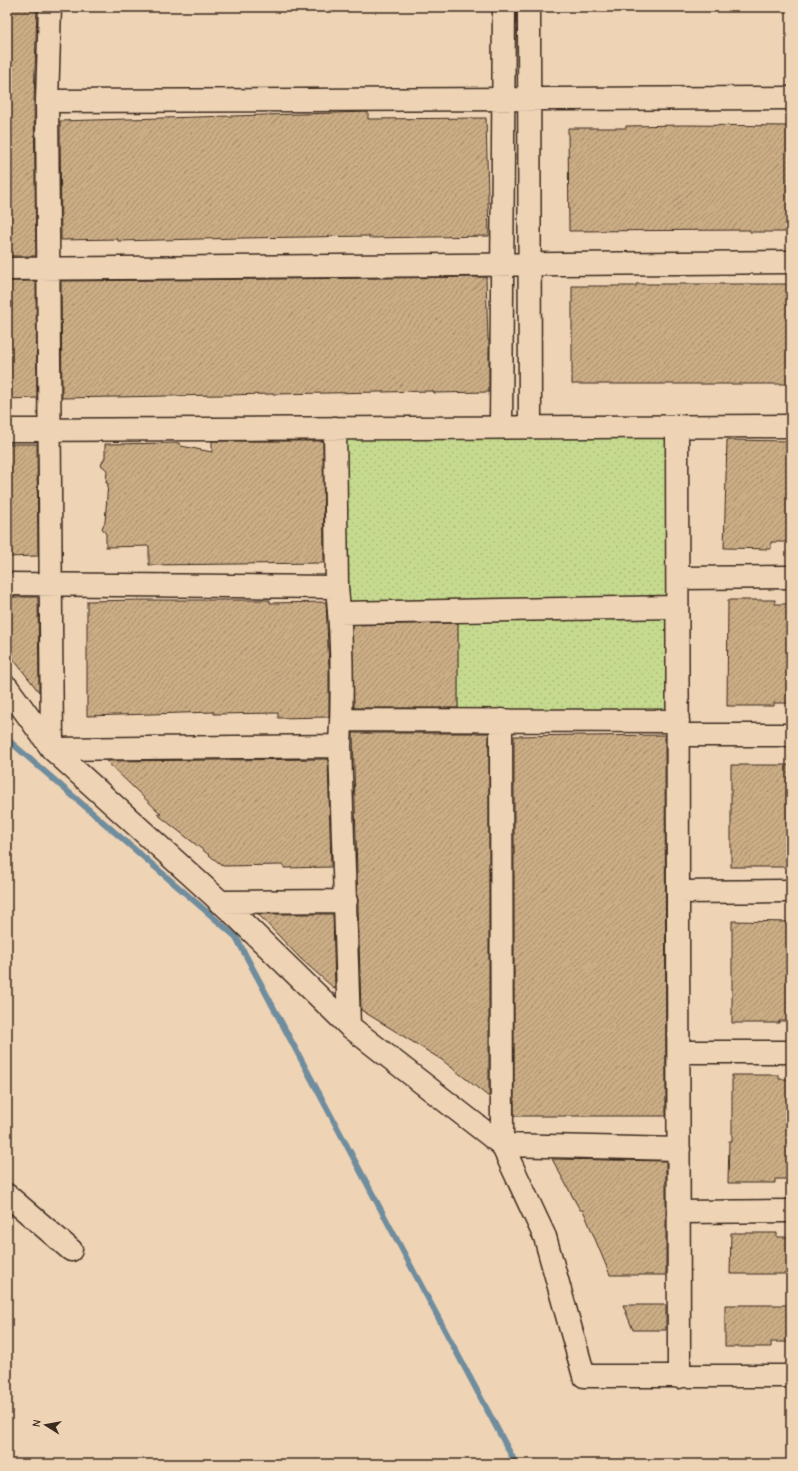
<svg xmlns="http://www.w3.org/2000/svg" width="798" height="1471" font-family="'Comic Neue',sans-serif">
<defs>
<pattern id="grass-dots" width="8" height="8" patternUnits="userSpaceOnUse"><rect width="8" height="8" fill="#c6da8f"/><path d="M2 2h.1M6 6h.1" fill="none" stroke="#abbb7b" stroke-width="1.8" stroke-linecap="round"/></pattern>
<pattern id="building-hatch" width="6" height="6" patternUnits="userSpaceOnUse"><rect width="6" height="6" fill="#cbad85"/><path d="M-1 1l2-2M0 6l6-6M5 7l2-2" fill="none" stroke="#a68d6c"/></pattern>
</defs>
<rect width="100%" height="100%" fill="#eed3b5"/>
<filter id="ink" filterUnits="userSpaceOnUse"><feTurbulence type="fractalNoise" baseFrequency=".025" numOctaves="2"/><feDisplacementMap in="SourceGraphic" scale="8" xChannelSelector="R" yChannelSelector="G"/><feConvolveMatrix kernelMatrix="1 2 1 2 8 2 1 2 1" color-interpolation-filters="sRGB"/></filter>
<g filter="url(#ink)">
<path fill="url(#grass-dots)" stroke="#808256" d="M 667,436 L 669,599 L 346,602 L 345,439 Z
M 668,618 L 668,712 L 458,711 L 458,620 Z"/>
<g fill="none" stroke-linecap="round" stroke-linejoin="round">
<path stroke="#708d9e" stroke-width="6" d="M 7,739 L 236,937 L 516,1464"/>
</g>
<path fill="url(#building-hatch)" stroke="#3b2a1e" d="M 7,7 L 37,7 L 34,101 L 36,256 L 7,256 Z
M 368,112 L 368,119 L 486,118 L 489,236 L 369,238 L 369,236 L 242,238 L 118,241 L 118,239 L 61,240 L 60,121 Z
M 684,125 L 791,126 L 791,232 L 750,232 L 750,230 L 569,231 L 568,128 L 626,128 L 626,126 Z
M 486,277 L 488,340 L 489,340 L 489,392 L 434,393 L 433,391 L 62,398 L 61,281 Z
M 7,281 L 36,281 L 37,398 L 7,399 Z
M 636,284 L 791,284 L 791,384 L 572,384 L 572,286 L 636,286 Z
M 727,440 L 791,441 L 791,542 L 771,542 L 771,549 L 724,548 Z
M 212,441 L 323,441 L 324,563 L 149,565 L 149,546 L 106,547 L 106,534 L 102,528 L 105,522 L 108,483 L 106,483 L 107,470 L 101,465 L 105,457 L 105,444 L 179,443 L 181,446 L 212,452 Z
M 7,444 L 37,444 L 38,556 L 7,557 Z
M 7,597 L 38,597 L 39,692 L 7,651 Z
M 144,600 L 270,600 L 270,603 L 326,602 L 329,667 L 329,717 L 278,718 L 278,713 L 214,714 L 214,712 L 87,716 L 87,601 Z
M 728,600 L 775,600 L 775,604 L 791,604 L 791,703 L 774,703 L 774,706 L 727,706 Z
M 458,623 L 458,708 L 354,708 L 352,625 Z
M 353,733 L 489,733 L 489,1097 L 442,1060 L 361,1010 Z
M 585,735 L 586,736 L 665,735 L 666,1116 L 514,1116 L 514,736 Z
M 328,759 L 331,867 L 284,868 L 284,865 L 223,866 L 157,814 L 161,814 L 106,761 Z
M 731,765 L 791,765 L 791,867 L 731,867 Z
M 258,914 L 333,914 L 335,989 L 301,959 Z
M 732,921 L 791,922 L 791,1021 L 779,1021 L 779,1023 L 732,1023 Z
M 732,1075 L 779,1075 L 779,1079 L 791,1079 L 791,1179 L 775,1179 L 775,1183 L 728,1183 L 729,1141 L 732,1141 Z
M 552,1159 L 666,1161 L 666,1275 L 610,1275 L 583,1210 L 580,1210 Z
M 731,1233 L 777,1233 L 777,1237 L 791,1237 L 791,1274 L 730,1274 Z
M 623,1305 L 666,1305 L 666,1330 L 633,1330 Z
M 725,1305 L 791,1305 L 791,1342 L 771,1342 L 771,1347 L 725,1347 Z"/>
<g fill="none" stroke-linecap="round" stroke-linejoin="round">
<defs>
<path id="minor" d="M 50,7 L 47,101 L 52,749 L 340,746
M 529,7 L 530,427
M 47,101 L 791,98
M 7,269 L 791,262
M 677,426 L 679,1377
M 501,427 L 504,7
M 335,428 L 337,587 C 342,639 343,694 340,746 L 349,1026
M 7,430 L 791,426
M 678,578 L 791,577
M 7,584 L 337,587
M 339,613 L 677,607
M 7,687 L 52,749 L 235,915 L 349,1026 L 502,1145 L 545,1237 L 584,1376 L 791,1376
M 342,720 L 678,721
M 501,720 L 502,1145 L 679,1149
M 678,735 L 791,735
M 678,892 L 791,891
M 219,902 L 346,901
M 679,1052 L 791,1052
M 7,1195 L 71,1250
M 679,1212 L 791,1211"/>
</defs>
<use href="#minor" stroke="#3b2a1e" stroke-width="25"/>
<use href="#minor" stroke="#eed3b5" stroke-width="22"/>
</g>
</g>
<rect width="798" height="1471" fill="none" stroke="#eed3b5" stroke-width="24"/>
<rect x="12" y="12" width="774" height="1447" fill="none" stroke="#3b2a1e" stroke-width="1.5" filter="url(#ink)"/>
<g transform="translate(46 1425) rotate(281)" stroke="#eed3b5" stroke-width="3" paint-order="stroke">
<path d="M0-3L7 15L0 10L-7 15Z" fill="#3b2a1e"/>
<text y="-6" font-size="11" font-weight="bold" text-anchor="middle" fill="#3b2a1e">N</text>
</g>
</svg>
